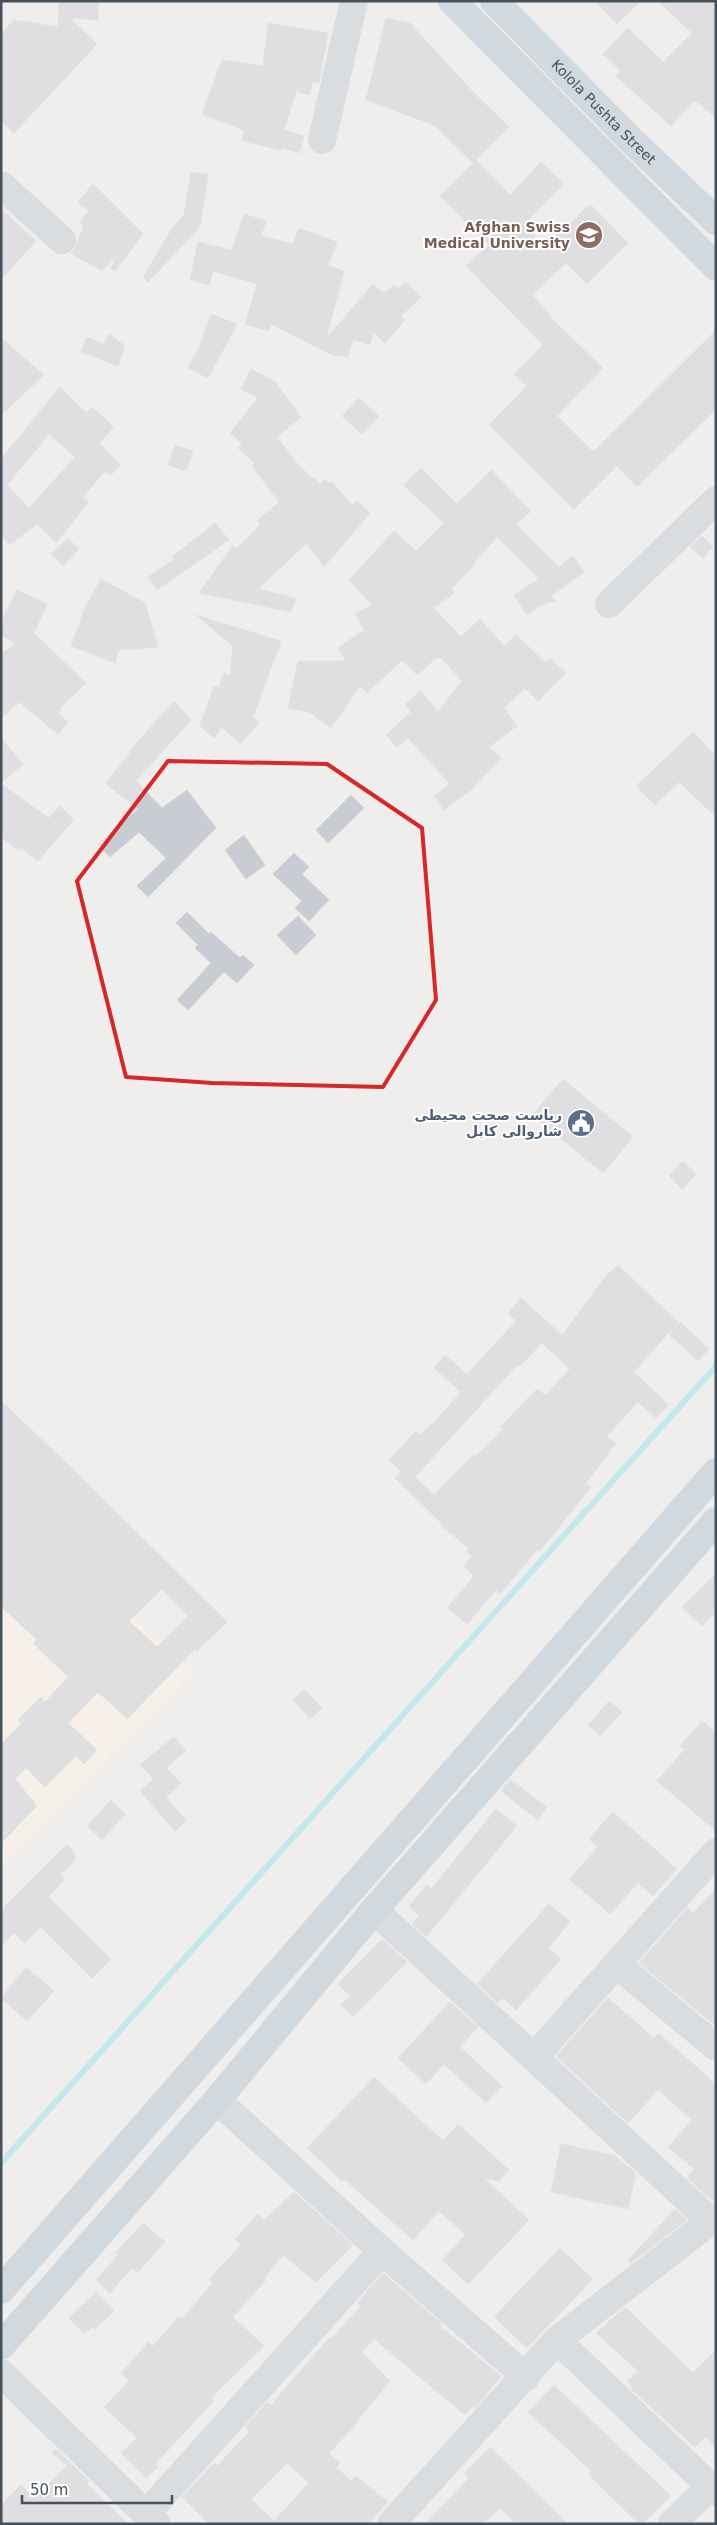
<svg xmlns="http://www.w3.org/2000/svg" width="717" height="2525" font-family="'DejaVu Sans','Noto Naskh Arabic',sans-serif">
<rect width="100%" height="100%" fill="#f0eded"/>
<path fill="#fcf3e4" d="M 1,1488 L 192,1672 L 1,1865 Z"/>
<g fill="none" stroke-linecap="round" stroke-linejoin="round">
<path stroke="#85e2ed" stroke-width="6" d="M 1,2163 L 716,1366"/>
</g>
<path fill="#c9ccd2" stroke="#d0d4d9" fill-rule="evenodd" d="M 59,1 L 99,1 L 98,20 L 70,18 L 97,44 L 14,133 L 1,121 L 1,34 L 14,20 L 58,27 Z
M 595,1 L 641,1 L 617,24 Z
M 658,1 L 716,1 L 716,118 L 695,100 L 671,126 L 616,76 L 621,71 L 603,54 L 628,28 L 663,62 L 692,33 Z
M 386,18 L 410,23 L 471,90 L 509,127 L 476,160 L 510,195 L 541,162 L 564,184 L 524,224 L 546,247 L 590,204 L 628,243 L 587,284 L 566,263 L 532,295 L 550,314 L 548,315 L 603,368 L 557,416 L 593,452 L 716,330 L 716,409 L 637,487 L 617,466 L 574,509 L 489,425 L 527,386 L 514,374 L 543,345 L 466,266 L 489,245 L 440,196 L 473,163 L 434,125 L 366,100 Z
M 268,23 L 328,33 L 319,83 L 313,82 L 309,95 L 296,91 L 284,130 L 304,136 L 299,153 L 281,147 L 281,150 L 242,141 L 244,130 L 202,114 L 222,60 L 263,66 Z
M 191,172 L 208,175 L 200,227 L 148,282 L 143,277 L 173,227 L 184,215 Z
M 93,184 L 143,234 L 115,271 L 111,269 L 116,256 L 102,271 L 70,253 L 74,250 L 84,226 L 79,222 L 89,211 L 78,202 Z
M 1,209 L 36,241 L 1,279 Z
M 244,214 L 266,221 L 261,236 L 293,244 L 299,228 L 337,242 L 328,266 L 344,271 L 326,339 L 373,284 L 384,293 L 394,285 L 398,289 L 406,282 L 421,297 L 401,316 L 405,320 L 385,343 L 373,332 L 370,345 L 353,339 L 348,357 L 332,355 L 271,324 L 269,331 L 245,324 L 257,284 L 213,271 L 209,285 L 190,280 L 198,242 L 232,250 Z
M 211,314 L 237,324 L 208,378 L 188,368 L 199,347 Z
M 109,334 L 125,346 L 118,366 L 81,352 L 86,337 L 103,344 Z
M 1,338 L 44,375 L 1,415 Z
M 251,369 L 275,382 L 301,417 L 277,437 L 296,462 L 313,479 L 314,478 L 320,484 L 325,479 L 328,483 L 331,481 L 353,506 L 357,501 L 370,513 L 324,567 L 307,543 L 258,589 L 296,598 L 291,612 L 199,593 L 233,545 L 236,549 L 260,525 L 257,521 L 279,502 L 252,466 L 255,463 L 238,448 L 242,443 L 230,433 L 258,398 L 241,389 Z
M 60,387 L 86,413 L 92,407 L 114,427 L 99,443 L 121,465 L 110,476 L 105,471 L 83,497 L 89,502 L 56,543 L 37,524 L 9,545 L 1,535 L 1,459 ZM 49,434 L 75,457 L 29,508 L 7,485 Z
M 359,398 L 379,416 L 362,434 L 342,416 Z
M 175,445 L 193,451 L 186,471 L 168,465 Z
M 421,468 L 457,504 L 491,470 L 531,511 L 516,524 L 559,567 L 573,556 L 584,572 L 551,596 L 556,601 L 544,604 L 527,615 L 514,595 L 539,579 L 497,537 L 474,563 L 476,564 L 451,589 L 454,593 L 434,608 L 461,637 L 480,619 L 504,646 L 516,635 L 546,663 L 550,658 L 566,673 L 538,701 L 525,688 L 504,708 L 517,726 L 489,747 L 501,758 L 471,790 L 444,810 L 434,796 L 450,784 L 408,738 L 397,747 L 386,735 L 411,712 L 405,704 L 421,691 L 438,712 L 462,681 L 440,657 L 436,658 L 417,675 L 402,660 L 367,693 L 360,686 L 331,728 L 309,712 L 288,708 L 298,661 L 346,661 L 338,648 L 364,630 L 355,614 L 372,605 L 349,580 L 394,531 L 416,551 L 444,523 L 403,485 Z
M 215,523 L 229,540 L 157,590 L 148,577 L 174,559 L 172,557 Z
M 702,536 L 713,547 L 703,558 L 690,547 Z
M 68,538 L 79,549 L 63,566 L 51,554 Z
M 101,579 L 145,603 L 158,647 L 119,650 L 115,663 L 71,646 L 85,608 Z
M 17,590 L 47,604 L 34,633 L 86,683 L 60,708 L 61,709 L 58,713 L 68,722 L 58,734 L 19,702 L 1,718 L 1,654 L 16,644 L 1,635 L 1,622 Z
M 196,615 L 281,641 L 253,717 L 260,722 L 240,744 L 222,727 L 214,738 L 200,726 L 214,686 L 219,688 L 224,673 L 230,675 L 233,646 Z
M 174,701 L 191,720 L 136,781 L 162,808 L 187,790 L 216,828 L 148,897 L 137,886 L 166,858 L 139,832 L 110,857 L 98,844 L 138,809 L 105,783 L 131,752 L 129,751 Z
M 693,732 L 716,756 L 716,817 L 679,782 L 655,805 L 636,786 Z
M 1,738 L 23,764 L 1,783 Z
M 1,784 L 49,818 L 59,806 L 74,819 L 38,861 L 21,848 L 19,851 L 1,837 Z
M 351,795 L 364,808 L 328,843 L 316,830 Z
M 244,835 L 265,865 L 246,879 L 225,850 Z
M 294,853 L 309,867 L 302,874 L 329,900 L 309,921 L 295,908 L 302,901 L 273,874 Z
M 187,912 L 209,934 L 211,932 L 240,958 L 243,955 L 254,965 L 237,983 L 224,972 L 188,1010 L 177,1000 L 211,963 L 195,948 L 198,945 L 176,923 Z
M 298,916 L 316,935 L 296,955 L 277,935 Z
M 563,1079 L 633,1137 L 603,1173 L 532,1115 Z
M 683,1161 L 696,1174 L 682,1189 L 669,1176 Z
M 618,1265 L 678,1322 L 634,1372 L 669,1405 L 656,1418 L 638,1402 L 606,1437 L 616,1443 L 586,1483 L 591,1487 L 540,1551 L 538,1549 L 500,1594 L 496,1590 L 467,1624 L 447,1608 L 474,1576 L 464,1566 L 472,1557 L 466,1551 L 469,1548 L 441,1526 L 443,1525 L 395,1478 L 401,1471 L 389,1460 L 416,1431 L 420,1435 L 435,1421 L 461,1392 L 434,1368 L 445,1355 L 467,1374 L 516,1321 L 508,1313 L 521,1298 L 562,1335 L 606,1276 ZM 542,1343 L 570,1369 L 545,1395 L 537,1389 L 500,1427 L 503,1430 L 476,1456 L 474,1454 L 434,1495 L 415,1477 L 517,1365 L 519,1367 Z
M 680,1322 L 709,1349 L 698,1361 L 669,1334 Z
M 1,1401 L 74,1470 L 227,1622 L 197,1651 L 195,1649 L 127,1719 L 98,1692 L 68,1723 L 97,1750 L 84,1764 L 76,1756 L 45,1787 L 26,1768 L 15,1779 L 37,1806 L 1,1843 L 1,1744 L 22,1723 L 18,1720 L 41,1697 L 45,1702 L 68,1677 L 33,1643 L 37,1640 L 1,1606 ZM 162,1589 L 188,1616 L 157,1647 L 129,1621 Z
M 716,1573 L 716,1612 L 702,1626 L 682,1607 Z
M 304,1689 L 322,1708 L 310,1719 L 293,1700 Z
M 609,1701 L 622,1712 L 600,1736 L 588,1725 Z
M 702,1721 L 716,1732 L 716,1831 L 657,1781 L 685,1749 L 680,1746 Z
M 174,1737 L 186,1751 L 166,1768 L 181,1783 L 166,1797 L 186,1821 L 175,1831 L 140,1791 L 154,1779 L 140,1765 Z
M 510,1779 L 547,1807 L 538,1820 L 501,1791 Z
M 111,1800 L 125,1814 L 102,1840 L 87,1826 Z
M 496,1809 L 517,1826 L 426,1937 L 412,1924 L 419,1916 L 409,1906 L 427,1885 L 431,1889 Z
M 613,1812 L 677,1869 L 653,1896 L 638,1883 L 610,1914 L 569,1879 L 598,1847 L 589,1839 Z
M 67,1844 L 75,1855 L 75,1861 L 60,1874 L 65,1879 L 48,1897 L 111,1959 L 92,1978 L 41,1927 L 24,1943 L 14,1933 L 1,1946 L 1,1910 Z
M 716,1889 L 716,2026 L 639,1963 L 687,1908 L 693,1913 Z
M 549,1904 L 570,1922 L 548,1948 L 561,1959 L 516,2010 L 503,1998 L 498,2003 L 477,1984 Z
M 382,1939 L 407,1962 L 353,2017 L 341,2005 L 350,1996 L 338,1984 Z
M 26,1967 L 54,1991 L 27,2021 L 1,1998 Z
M 608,1998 L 654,2038 L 658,2033 L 716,2084 L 716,2204 L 687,2178 L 694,2169 L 668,2147 L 692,2120 L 658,2090 L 628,2123 L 556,2056 Z
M 450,2002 L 478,2027 L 460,2047 L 502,2086 L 486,2103 L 444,2064 L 426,2084 L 398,2058 Z
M 374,2077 L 443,2141 L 458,2124 L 509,2170 L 499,2181 L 484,2178 L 529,2220 L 468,2284 L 442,2260 L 466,2235 L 439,2211 L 413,2240 L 344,2179 L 342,2181 L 307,2148 Z
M 561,2144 L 614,2155 L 636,2173 L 628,2209 L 551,2192 Z
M 294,2192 L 353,2245 L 316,2282 L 283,2255 L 264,2278 L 266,2280 L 233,2317 L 264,2346 L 211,2398 L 214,2401 L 155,2464 L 158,2467 L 146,2478 L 121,2453 L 137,2438 L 104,2407 L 129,2381 L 121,2373 L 149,2342 L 153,2346 L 179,2317 L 182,2319 L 213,2283 L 209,2279 L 241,2245 L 235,2239 L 258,2214 L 264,2220 Z
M 675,2209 L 687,2220 L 631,2263 L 628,2260 Z
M 143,2223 L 165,2242 L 138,2272 L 132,2268 L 110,2293 L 96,2280 L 118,2255 L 115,2253 Z
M 560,2248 L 593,2279 L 527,2348 L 494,2317 Z
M 383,2273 L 442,2324 L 440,2326 L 501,2376 L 475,2408 L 473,2406 L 465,2415 L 374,2339 L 362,2352 L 390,2381 L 357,2421 L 358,2422 L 329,2453 L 340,2463 L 336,2467 L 351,2481 L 356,2476 L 388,2502 L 368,2524 L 209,2524 L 182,2497 L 214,2463 L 217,2466 L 250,2431 L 245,2427 L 267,2402 L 271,2405 L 330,2337 L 331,2339 L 361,2306 L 357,2303 ZM 287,2463 L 309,2483 L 274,2521 L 251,2499 Z
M 96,2292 L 114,2311 L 95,2329 L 93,2326 L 84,2334 L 69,2318 Z
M 625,2307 L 693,2373 L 716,2350 L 716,2448 L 705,2437 L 695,2447 L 631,2389 L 633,2388 L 627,2381 L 638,2371 L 596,2333 Z
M 554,2385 L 671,2496 L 643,2524 L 639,2524 L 588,2474 L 591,2471 L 528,2412 Z
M 490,2447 L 568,2524 L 516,2524 L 500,2508 L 483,2524 L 425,2524 L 469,2478 L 464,2473 Z
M 56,2449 L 89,2481 L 87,2484 L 128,2524 L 1,2524 L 1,2505 L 21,2485 L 34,2498 L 67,2466 L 52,2453 Z"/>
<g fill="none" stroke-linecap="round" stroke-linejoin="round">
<path stroke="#bdc9d0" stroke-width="28" d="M 322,140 L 354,1
M 1,185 L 62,240
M 609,604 L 716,500
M 374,1910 L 711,2221 L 716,2222
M 616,1964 L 716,2047
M 534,2057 L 716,1852
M 217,2100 L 382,2251 L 526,2377
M 557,2340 L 716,2492
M 1,2373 L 146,2514
M 157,2524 L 146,2514 L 382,2251
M 391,2524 L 557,2340 L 711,2221
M 672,2524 L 710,2486"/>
<g stroke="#abc0cd" stroke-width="28">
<path d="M 452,1 L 716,267"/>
<path id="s1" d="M 494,1 L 632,141 L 716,221"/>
<path d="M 1,2290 L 716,1472"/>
<path d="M 1,2346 L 217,2100 L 374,1910 L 716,1521"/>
</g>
</g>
<path d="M0 0H717V2525H0ZM 168,761 L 327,764 L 422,828 L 436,1000 L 383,1087 L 212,1083 L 126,1077 L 77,881 Z" fill="#f0eded" fill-opacity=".55" fill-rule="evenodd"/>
<path fill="none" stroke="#d62828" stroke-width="4" stroke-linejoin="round" d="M 168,761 L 327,764 L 422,828 L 436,1000 L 383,1087 L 212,1083 L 126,1077 L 77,881 Z"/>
<defs>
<symbol id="university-disc" viewBox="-11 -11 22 22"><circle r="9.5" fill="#8d6e63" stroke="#fff"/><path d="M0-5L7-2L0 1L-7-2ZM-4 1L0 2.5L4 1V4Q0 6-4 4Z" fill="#fff"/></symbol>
<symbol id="civic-disc" viewBox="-11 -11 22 22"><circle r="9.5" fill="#5c6f8a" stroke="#fff"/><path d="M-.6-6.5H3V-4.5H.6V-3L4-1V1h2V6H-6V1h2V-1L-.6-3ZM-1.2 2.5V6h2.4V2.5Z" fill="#fff"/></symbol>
</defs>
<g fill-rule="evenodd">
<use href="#university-disc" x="573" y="219" width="32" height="32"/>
<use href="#civic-disc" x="565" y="1107" width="32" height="32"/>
</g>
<g text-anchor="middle" stroke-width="4" stroke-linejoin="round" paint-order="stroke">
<g font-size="14" fill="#45525b" stroke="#fff">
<text dy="5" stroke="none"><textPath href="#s1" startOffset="156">Kolola Pushta Street</textPath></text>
</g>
<g font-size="14" font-weight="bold" fill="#785e54" stroke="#fff" text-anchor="end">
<text x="570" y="232">Afghan Swiss<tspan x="570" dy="16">Medical University</tspan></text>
</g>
<g font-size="14" font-weight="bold" fill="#4e5e75" stroke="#fff" text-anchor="end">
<text x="562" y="1120">ریاست صحت محیطی<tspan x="562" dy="16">شاروالی کابل</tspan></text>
</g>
</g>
<rect width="717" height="2525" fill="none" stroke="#45525b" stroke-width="5"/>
<path d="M22 2495v8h150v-8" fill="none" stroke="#45525b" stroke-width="2.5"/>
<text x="30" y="2495" font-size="15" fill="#45525b" stroke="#ffffff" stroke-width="4" paint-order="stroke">50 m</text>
</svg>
